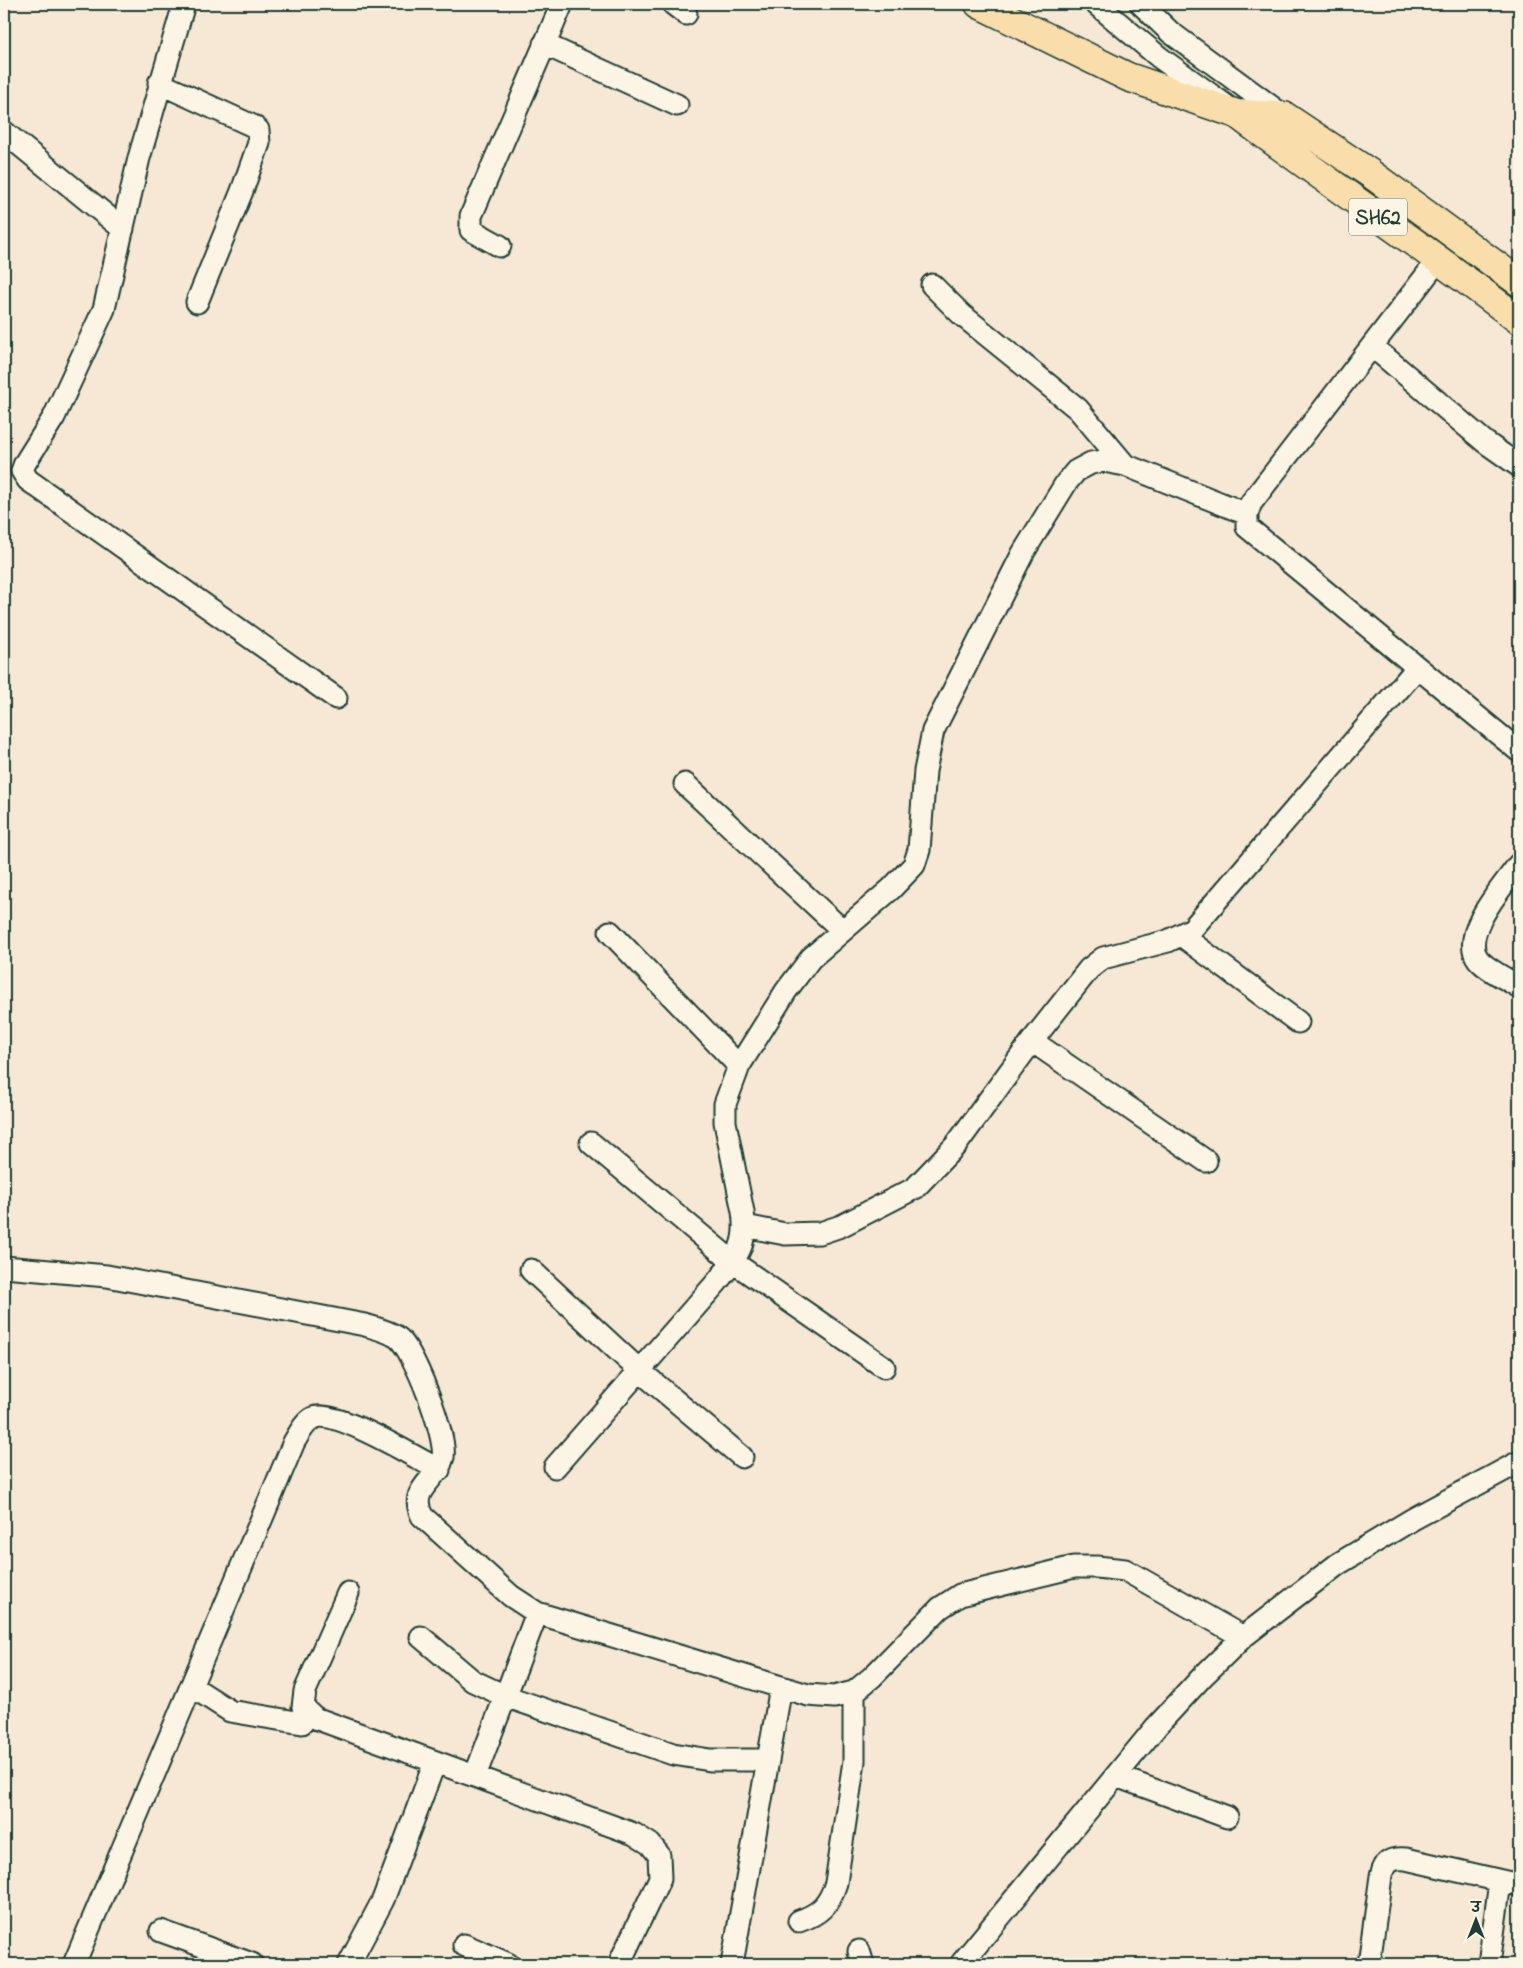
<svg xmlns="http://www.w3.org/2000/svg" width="1523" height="1968" font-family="'Indie Flower','Playpen Sans Deva',sans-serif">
<rect width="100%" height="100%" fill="#f6e8d4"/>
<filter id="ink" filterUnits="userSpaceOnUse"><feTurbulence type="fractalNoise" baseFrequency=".02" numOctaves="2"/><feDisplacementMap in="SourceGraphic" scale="10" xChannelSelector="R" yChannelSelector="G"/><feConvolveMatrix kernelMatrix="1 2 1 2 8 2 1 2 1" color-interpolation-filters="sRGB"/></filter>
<g filter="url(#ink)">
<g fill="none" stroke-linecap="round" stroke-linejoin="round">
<defs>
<path id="minor" d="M 184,4 L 139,158 L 104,309 L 54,417 L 25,463 L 22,471 L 28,480 L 336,698
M 673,4 L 686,14
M 1096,4 L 1159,57 L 1225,105
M 1141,4 L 1170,32 L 1284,116
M 544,44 L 677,105
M 159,83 L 253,126 L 258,130 L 259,143 L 242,191 L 197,302
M 4,132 L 123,229
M 500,246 L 471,230 L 471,216 L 562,4
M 1439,259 L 1251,503 L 1247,514 L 1247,527 L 1519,751
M 932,285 L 962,315 L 1078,409 L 1125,465
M 1372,346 L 1485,442 L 1519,466
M 685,784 L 842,930
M 1519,864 C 1505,884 1459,934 1478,959 C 1487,970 1507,979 1519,987
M 610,932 L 739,1066
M 1181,935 L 1298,1022
M 1032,1041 L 1206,1161
M 591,1143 L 733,1262 L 884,1367
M 745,1226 L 785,1234 L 820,1233 L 841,1226 L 915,1188 L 956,1145 L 1032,1041 L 1089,969 L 1103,958 L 1168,941 L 1192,929 L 1417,668
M 4,1267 L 107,1276 L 365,1325 C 375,1328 388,1331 397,1337 C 414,1349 447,1437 443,1457 C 437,1482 408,1488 422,1516 L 511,1596 L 537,1613 L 781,1687 L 808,1695 L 834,1697 L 854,1692 L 872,1677 L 940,1608 L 960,1595 L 1074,1567 L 1097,1567 L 1125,1570 L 1243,1637
M 531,1270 L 640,1371 L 742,1457
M 555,1467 L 717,1282 C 737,1257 748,1245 743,1212 L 725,1122 L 725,1104 L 739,1066 L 786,991 L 811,958 L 891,889 L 914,865 L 919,850 L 925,771 L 933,731 L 1023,553 L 1066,483 L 1076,471 L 1091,463 L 1104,461 L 1125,465 L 1247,514
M 348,1593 L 305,1691 L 303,1707 L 315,1718 L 634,1834 L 650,1844 L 659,1855 L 660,1878 L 619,1964
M 421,1637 L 473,1681 L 505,1696 L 673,1754 L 710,1760 L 768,1760
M 191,1686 L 230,1711 L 302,1723
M 475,1776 L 537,1613
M 1116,1776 L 1227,1817
M 799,1921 C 820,1914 829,1905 836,1883 L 854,1761 L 854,1692
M 161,1931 L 252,1964
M 464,1945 L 508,1964
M 859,1951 L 863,1964
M 74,1964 L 294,1442 C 299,1434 304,1423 313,1418 C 334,1408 417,1458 439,1470
M 349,1964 L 383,1900 L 435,1762
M 732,1964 L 781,1687
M 961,1964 L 1156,1727 L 1203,1676 L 1243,1637 L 1338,1564 L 1413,1519 L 1519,1462
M 1369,1964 L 1381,1876 C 1385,1861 1390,1858 1406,1859 L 1519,1885
M 1489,1964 L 1500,1882"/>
<path id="major" d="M 979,4 L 1128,77 L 1237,114 L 1284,116 L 1371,174 L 1519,282
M 1237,114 C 1330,184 1427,249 1519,320"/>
</defs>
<use href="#minor" stroke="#1f3d34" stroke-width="25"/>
<use href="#major" stroke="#1f3d34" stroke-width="31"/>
<use href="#minor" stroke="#fcf5e5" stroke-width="21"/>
<use href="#major" stroke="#f9deab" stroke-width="28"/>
</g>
</g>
<g text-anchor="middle" stroke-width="4" stroke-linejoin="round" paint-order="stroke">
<rect fill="#fcf5e5" stroke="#617469" stroke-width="1" x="1349" y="198.5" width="58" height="37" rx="4"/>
<g font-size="21" font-weight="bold" fill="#1f3d34">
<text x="1378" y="224">SH62</text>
</g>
</g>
<rect width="1523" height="1968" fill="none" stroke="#fcf5e5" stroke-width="20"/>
<rect x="10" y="10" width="1503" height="1948" fill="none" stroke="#1f3d34" stroke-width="2" filter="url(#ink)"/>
<g transform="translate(1476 1920)" stroke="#fcf5e5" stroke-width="4" paint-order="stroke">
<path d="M0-4L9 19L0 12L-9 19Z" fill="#1f3d34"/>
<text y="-8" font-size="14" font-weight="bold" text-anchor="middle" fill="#1f3d34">उ</text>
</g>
</svg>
